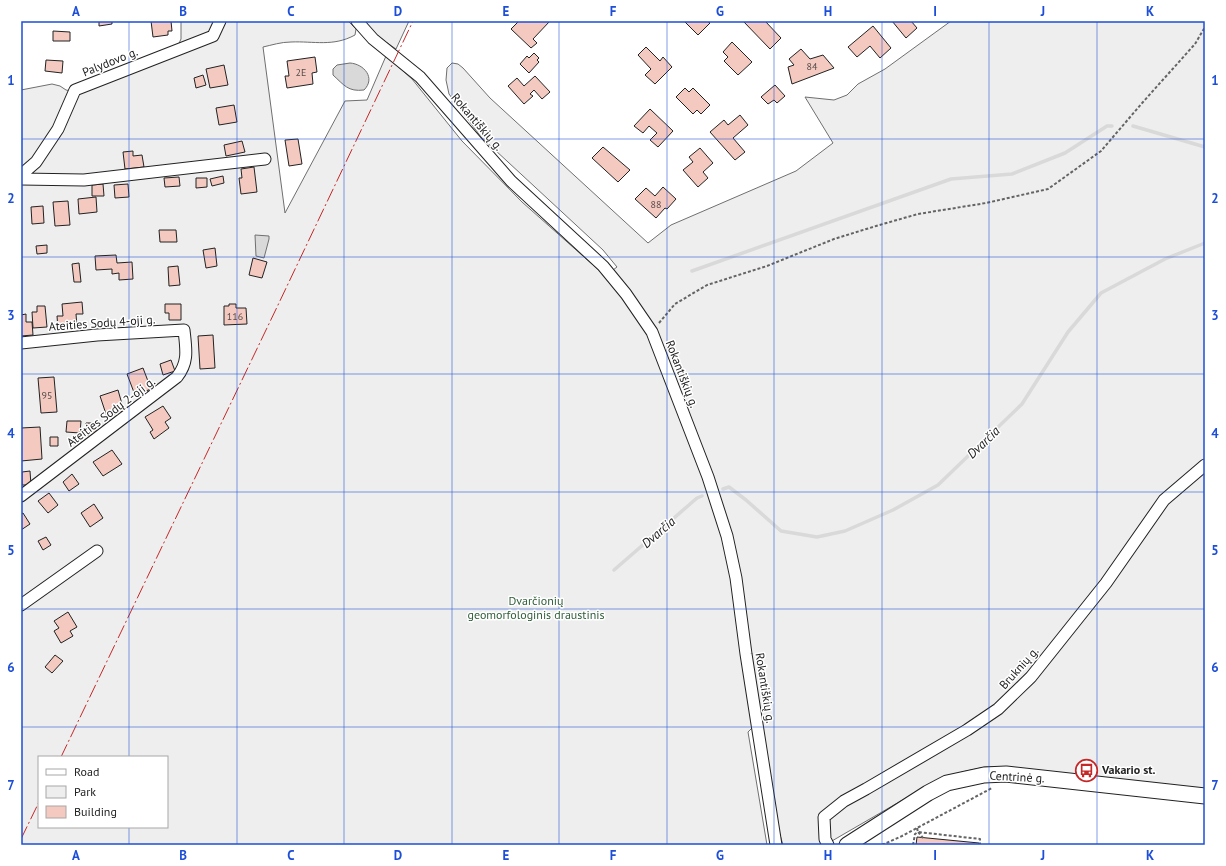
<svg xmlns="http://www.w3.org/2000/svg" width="1226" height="866" font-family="'PT Sans',sans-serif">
<rect width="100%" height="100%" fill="#fff"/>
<path fill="#eee" stroke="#6f6f6f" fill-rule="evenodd" d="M 181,21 L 348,21 L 356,29 L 355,35 C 333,47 314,41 291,42 C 281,42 272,45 263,47 L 285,213 L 345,101 L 367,100 L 386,56 L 412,79 L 462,141 L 522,202 L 601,272 L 605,276 L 617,267 L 603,250 L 481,137 L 449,94 L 446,80 L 447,68 L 452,63 L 458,64 L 463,68 L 490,98 L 648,243 L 671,225 L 796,171 L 833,143 L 805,97 L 834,100 L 847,95 L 858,84 L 885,69 L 951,21 L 1205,21 L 1205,791 L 1010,767 L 985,767 L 962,772 L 940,780 L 906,798 L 825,845 L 783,845 L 778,828 L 760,720 L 748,732 L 767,845 L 21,845 L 21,90 L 52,84 L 60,86 L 66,90 L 81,93 L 173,56 L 181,39 ZM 39,757 L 167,757 L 167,827 L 39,827 Z
M 362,21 L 409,21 L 396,49 L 377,36 Z"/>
<path fill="#d9d9d9" stroke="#6f6f6f" d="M 350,63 C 364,64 376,78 364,90 C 348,92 344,85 333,75 L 333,69 L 337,65 Z
M 255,235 L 269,236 L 269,239 L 264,258 L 256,256 Z"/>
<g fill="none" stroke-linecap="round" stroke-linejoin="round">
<path stroke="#d9d9d9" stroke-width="3.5" d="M 1133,126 L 1205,147
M 692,271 L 951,179 L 1012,174 L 1065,153 L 1107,126 L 1112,126
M 723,489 L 729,487 L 746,500 L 781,531 L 817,537 L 845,531 L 893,510 L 938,485 L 1022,404 L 1068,332 L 1101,293 L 1165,259 L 1205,243
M 614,570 L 697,498 L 702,496"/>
</g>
<path fill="#f3c9c0" stroke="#222" d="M 99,21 L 112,21 L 112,24 L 99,26 Z
M 151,21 L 171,21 L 172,31 L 168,31 L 168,35 L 153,37 Z
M 519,21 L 550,21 L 533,39 L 537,43 L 531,48 L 511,29 Z
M 684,21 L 707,21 L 710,23 L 698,35 Z
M 743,21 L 765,21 L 781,38 L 770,49 Z
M 892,21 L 911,21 L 917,28 L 906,38 Z
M 873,26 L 891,48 L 880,58 L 870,46 L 857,57 L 848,47 Z
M 53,31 L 70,32 L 70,41 L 53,41 Z
M 732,42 L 752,62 L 738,75 L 724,61 L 728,57 L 723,52 Z
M 646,47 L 660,61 L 663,57 L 672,67 L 655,84 L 645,75 L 651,69 L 638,55 Z
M 801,49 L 810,59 L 823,55 L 834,68 L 792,84 L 788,67 L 794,65 L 789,59 Z
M 534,53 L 539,58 L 537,60 L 539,62 L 529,73 L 520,64 L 527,56 L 529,58 Z
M 315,57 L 317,72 L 312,73 L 313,84 L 287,88 L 285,76 L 289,76 L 287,61 Z
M 46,60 L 63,61 L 62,73 L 45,71 Z
M 224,65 L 228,85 L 210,88 L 206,69 Z
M 203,75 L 206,85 L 196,88 L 194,78 Z
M 535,76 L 550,92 L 542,99 L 534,90 L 530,94 L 533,96 L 524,104 L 508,86 L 517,78 L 524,86 Z
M 775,85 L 785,96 L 777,103 L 774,100 L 768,104 L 761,97 Z
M 685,88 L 689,92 L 693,88 L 710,105 L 701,114 L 697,110 L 693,114 L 676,97 Z
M 234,105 L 237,122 L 219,125 L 216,108 Z
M 650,109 L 673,131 L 658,147 L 650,140 L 657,133 L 649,126 L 643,133 L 634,126 Z
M 740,115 L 748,125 L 733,138 L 745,152 L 735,160 L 710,132 L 724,120 L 728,125 Z
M 298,139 L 302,164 L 289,166 L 285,140 Z
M 242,141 L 245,152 L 226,156 L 224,145 Z
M 603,147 L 630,170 L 618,182 L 592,158 Z
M 700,148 L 713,163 L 703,172 L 708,178 L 698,187 L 683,170 L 693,162 L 689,157 Z
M 133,151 L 133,156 L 142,155 L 144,167 L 125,169 L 123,152 Z
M 254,167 L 257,192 L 241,194 L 239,178 L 242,178 L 241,169 Z
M 223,176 L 224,183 L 212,186 L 210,179 Z
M 179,177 L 180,186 L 165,187 L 164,178 Z
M 196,178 L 207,178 L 207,187 L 196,188 Z
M 103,184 L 104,196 L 92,196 L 92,185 Z
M 128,184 L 129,197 L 115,198 L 114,185 Z
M 663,187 L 676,199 L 667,209 L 665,208 L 656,218 L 635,199 L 646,188 L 655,196 Z
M 96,197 L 97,212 L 79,214 L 78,199 Z
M 68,201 L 70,225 L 55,226 L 53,202 Z
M 43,206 L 44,223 L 32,224 L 31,207 Z
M 159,230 L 176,230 L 177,242 L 160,242 Z
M 47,245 L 47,253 L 37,254 L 36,246 Z
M 215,248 L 217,266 L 206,268 L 203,250 Z
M 116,255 L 117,263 L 132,262 L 133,279 L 119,280 L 119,273 L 112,274 L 112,269 L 96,270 L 95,256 Z
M 253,258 L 267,262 L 262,278 L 249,275 Z
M 79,263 L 81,282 L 74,282 L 72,264 Z
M 178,266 L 180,285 L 169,286 L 168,267 Z
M 82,302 L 83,314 L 76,314 L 77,327 L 58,329 L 57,316 L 63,316 L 62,304 Z
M 165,304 L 181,304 L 181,320 L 169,320 L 169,313 L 165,313 Z
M 229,304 L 236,304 L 236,308 L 246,308 L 247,324 L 224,325 L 224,306 L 229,306 Z
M 37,306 L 45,306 L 47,327 L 33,328 L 32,312 L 37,312 Z
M 26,314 L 26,322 L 32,322 L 33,335 L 21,336 L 21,315 Z
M 213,335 L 215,368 L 200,369 L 198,336 Z
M 171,360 L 175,371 L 163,375 L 160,364 Z
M 143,368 L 151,389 L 135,395 L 127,374 Z
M 54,377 L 57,412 L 41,413 L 38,378 Z
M 118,390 L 124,411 L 107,417 L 100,396 Z
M 163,406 L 171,418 L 165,422 L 169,428 L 154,439 L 150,432 L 153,430 L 145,417 Z
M 67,421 L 81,421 L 80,433 L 66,432 Z
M 86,423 L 96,423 L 96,435 L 86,435 Z
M 40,427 L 42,459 L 21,461 L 21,428 Z
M 50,437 L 58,437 L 58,446 L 50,446 Z
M 112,450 L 122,464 L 103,476 L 93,462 Z
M 30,471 L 31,485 L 22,485 L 22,472 Z
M 72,474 L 79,484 L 69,491 L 63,482 Z
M 49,493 L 58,505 L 48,513 L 38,501 Z
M 94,504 L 103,518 L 90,527 L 81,513 Z
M 23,513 L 30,524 L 21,530 L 21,514 Z
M 46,537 L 51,545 L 43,550 L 38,541 Z
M 68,612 L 77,627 L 70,631 L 73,636 L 61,643 L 54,631 L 59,628 L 54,621 Z
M 55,655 L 63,661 L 52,673 L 45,667 Z
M 917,837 L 979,843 L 979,845 L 916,845 Z"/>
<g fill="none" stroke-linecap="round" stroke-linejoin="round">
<defs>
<path id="street" d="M 357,21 L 373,39 L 420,77 L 511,181 L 603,266 L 626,294 L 652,332 L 708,477 L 727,536 L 736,578 L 746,654 L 776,845
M 21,175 L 36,162 L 58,129 L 75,90 L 213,36 L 220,21
M 21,179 L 84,180 L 265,159
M 21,343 L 97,335 L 184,330 C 186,349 189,362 177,377 L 21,496
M 21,605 L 97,551
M 828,845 L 825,839 L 824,817 L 844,801 L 866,789 L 967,730 L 998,709 L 1031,677 L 1106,583 L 1164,500 L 1205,465"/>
<path id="secondary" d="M 847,845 L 928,793 L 947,783 L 984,775 L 1006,774 L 1205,796"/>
</defs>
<use href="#street" stroke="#222" stroke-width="13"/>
<use href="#secondary" stroke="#222" stroke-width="17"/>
<path stroke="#646464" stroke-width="2" stroke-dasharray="3 2" stroke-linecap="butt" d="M 659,323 L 675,304 L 707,285 L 767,266 L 834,239 L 876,226 L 918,214 L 986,203 L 1048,189 L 1101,151 L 1143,102 L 1195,44 L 1205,27
M 917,828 L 918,832 L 980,839 L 980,845
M 882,845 L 902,836 L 992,788
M 913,845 L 915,834 L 918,832 L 923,838"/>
<use href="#street" stroke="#fff" stroke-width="11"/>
<use href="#secondary" stroke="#fff" stroke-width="15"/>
<path stroke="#c62828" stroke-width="1" stroke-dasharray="14 3 2 3" stroke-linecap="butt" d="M 61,757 L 278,305 L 413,21
M 21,839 L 39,802"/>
</g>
<path fill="none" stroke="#1d4ed8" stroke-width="1" stroke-opacity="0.55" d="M 129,21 L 129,757M 237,21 L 237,845M 344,21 L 344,845M 452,21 L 452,845M 559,21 L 559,845M 667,21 L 667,845M 774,21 L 774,845M 882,21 L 882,845M 989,21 L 989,845M 1097,21 L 1097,845M 21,139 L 1205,139M 21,257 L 1205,257M 21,374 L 1205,374M 21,492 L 1205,492M 21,609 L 1205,609M 21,727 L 1205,727M 129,827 L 129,845"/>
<defs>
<symbol id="bus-ring" viewBox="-11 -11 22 22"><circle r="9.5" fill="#fff" stroke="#c62828" stroke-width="1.5"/><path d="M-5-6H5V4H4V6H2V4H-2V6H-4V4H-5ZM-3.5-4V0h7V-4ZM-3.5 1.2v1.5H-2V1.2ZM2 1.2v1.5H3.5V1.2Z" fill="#c62828"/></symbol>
</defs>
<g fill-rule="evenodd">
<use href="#bus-ring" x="1074" y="758" width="25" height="25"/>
</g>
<g text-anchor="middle" stroke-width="3" stroke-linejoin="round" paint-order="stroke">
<g font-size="10" fill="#564c4a">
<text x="812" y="70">84</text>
<text x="301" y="76">2E</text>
<text x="656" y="208">88</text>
<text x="235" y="320">116</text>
<text x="47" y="399">95</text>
</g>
<g font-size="12" fill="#222" stroke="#fff">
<text transform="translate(110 62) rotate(-22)" y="4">Palydovo g.</text>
<text transform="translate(477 122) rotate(49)" y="4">Rokantiškių g.</text>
<text transform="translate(102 323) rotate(-4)" y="4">Ateities Sodų 4-oji g.</text>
<text transform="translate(682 374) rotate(69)" y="4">Rokantiškių g.</text>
<text transform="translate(111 412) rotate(-37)" y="4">Ateities Sodų 2-oji g.</text>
<text transform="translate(1019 668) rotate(-48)" y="4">Bruknių g.</text>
<text transform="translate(765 688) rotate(81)" y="4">Rokantiškių g.</text>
<text transform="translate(1017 777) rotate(3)" y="4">Centrinė g.</text>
</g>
<g font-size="12" fill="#2f5e38" stroke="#fff">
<text x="536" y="605">Dvarčionių<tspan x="536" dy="14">geomorfologinis draustinis</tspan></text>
</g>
<g font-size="12" font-weight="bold" fill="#222" stroke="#fff" text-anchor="start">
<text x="1102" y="774">Vakario st.</text>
</g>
<g font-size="13" font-style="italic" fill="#222" stroke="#fff">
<text transform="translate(983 442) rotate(-44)" y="5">Dvarčia</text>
<text transform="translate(658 532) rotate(-41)" y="5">Dvarčia</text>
</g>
</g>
<rect width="1226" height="866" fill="none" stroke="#ffffff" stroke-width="44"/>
<rect x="38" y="756" width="130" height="72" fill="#ffffff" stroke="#a7a7a7"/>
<rect x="46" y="769" width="20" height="6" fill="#ffffff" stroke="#a7a7a7"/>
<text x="74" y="776" font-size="12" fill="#222222">Road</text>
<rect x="46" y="786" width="20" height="12" fill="#eeeeee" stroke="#a7a7a7"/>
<text x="74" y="796" font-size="12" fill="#222222">Park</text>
<rect x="46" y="806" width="20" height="12" fill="#f3c9c0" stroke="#a7a7a7"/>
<text x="74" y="816" font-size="12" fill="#222222">Building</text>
<rect x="22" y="22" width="1182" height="822" fill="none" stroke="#1d4ed8" stroke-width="1.5"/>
<g font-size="13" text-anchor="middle" font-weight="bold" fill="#1d4ed8">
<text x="76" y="16">A</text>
<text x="183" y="16">B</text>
<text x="291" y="16">C</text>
<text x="398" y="16">D</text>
<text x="506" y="16">E</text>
<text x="613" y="16">F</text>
<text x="720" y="16">G</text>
<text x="828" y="16">H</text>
<text x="935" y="16">I</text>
<text x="1043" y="16">J</text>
<text x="1150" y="16">K</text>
<text x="11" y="85">1</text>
<text x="1215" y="85">1</text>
<text x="11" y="203">2</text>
<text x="1215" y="203">2</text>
<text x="11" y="320">3</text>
<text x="1215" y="320">3</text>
<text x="11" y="438">4</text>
<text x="1215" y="438">4</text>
<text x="11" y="555">5</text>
<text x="1215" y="555">5</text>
<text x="11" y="672">6</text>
<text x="1215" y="672">6</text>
<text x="11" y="790">7</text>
<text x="1215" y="790">7</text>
<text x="76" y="860">A</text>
<text x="183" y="860">B</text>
<text x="291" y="860">C</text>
<text x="398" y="860">D</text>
<text x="506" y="860">E</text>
<text x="613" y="860">F</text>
<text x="720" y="860">G</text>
<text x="828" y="860">H</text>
<text x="935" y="860">I</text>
<text x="1043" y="860">J</text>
<text x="1150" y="860">K</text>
</g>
</svg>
